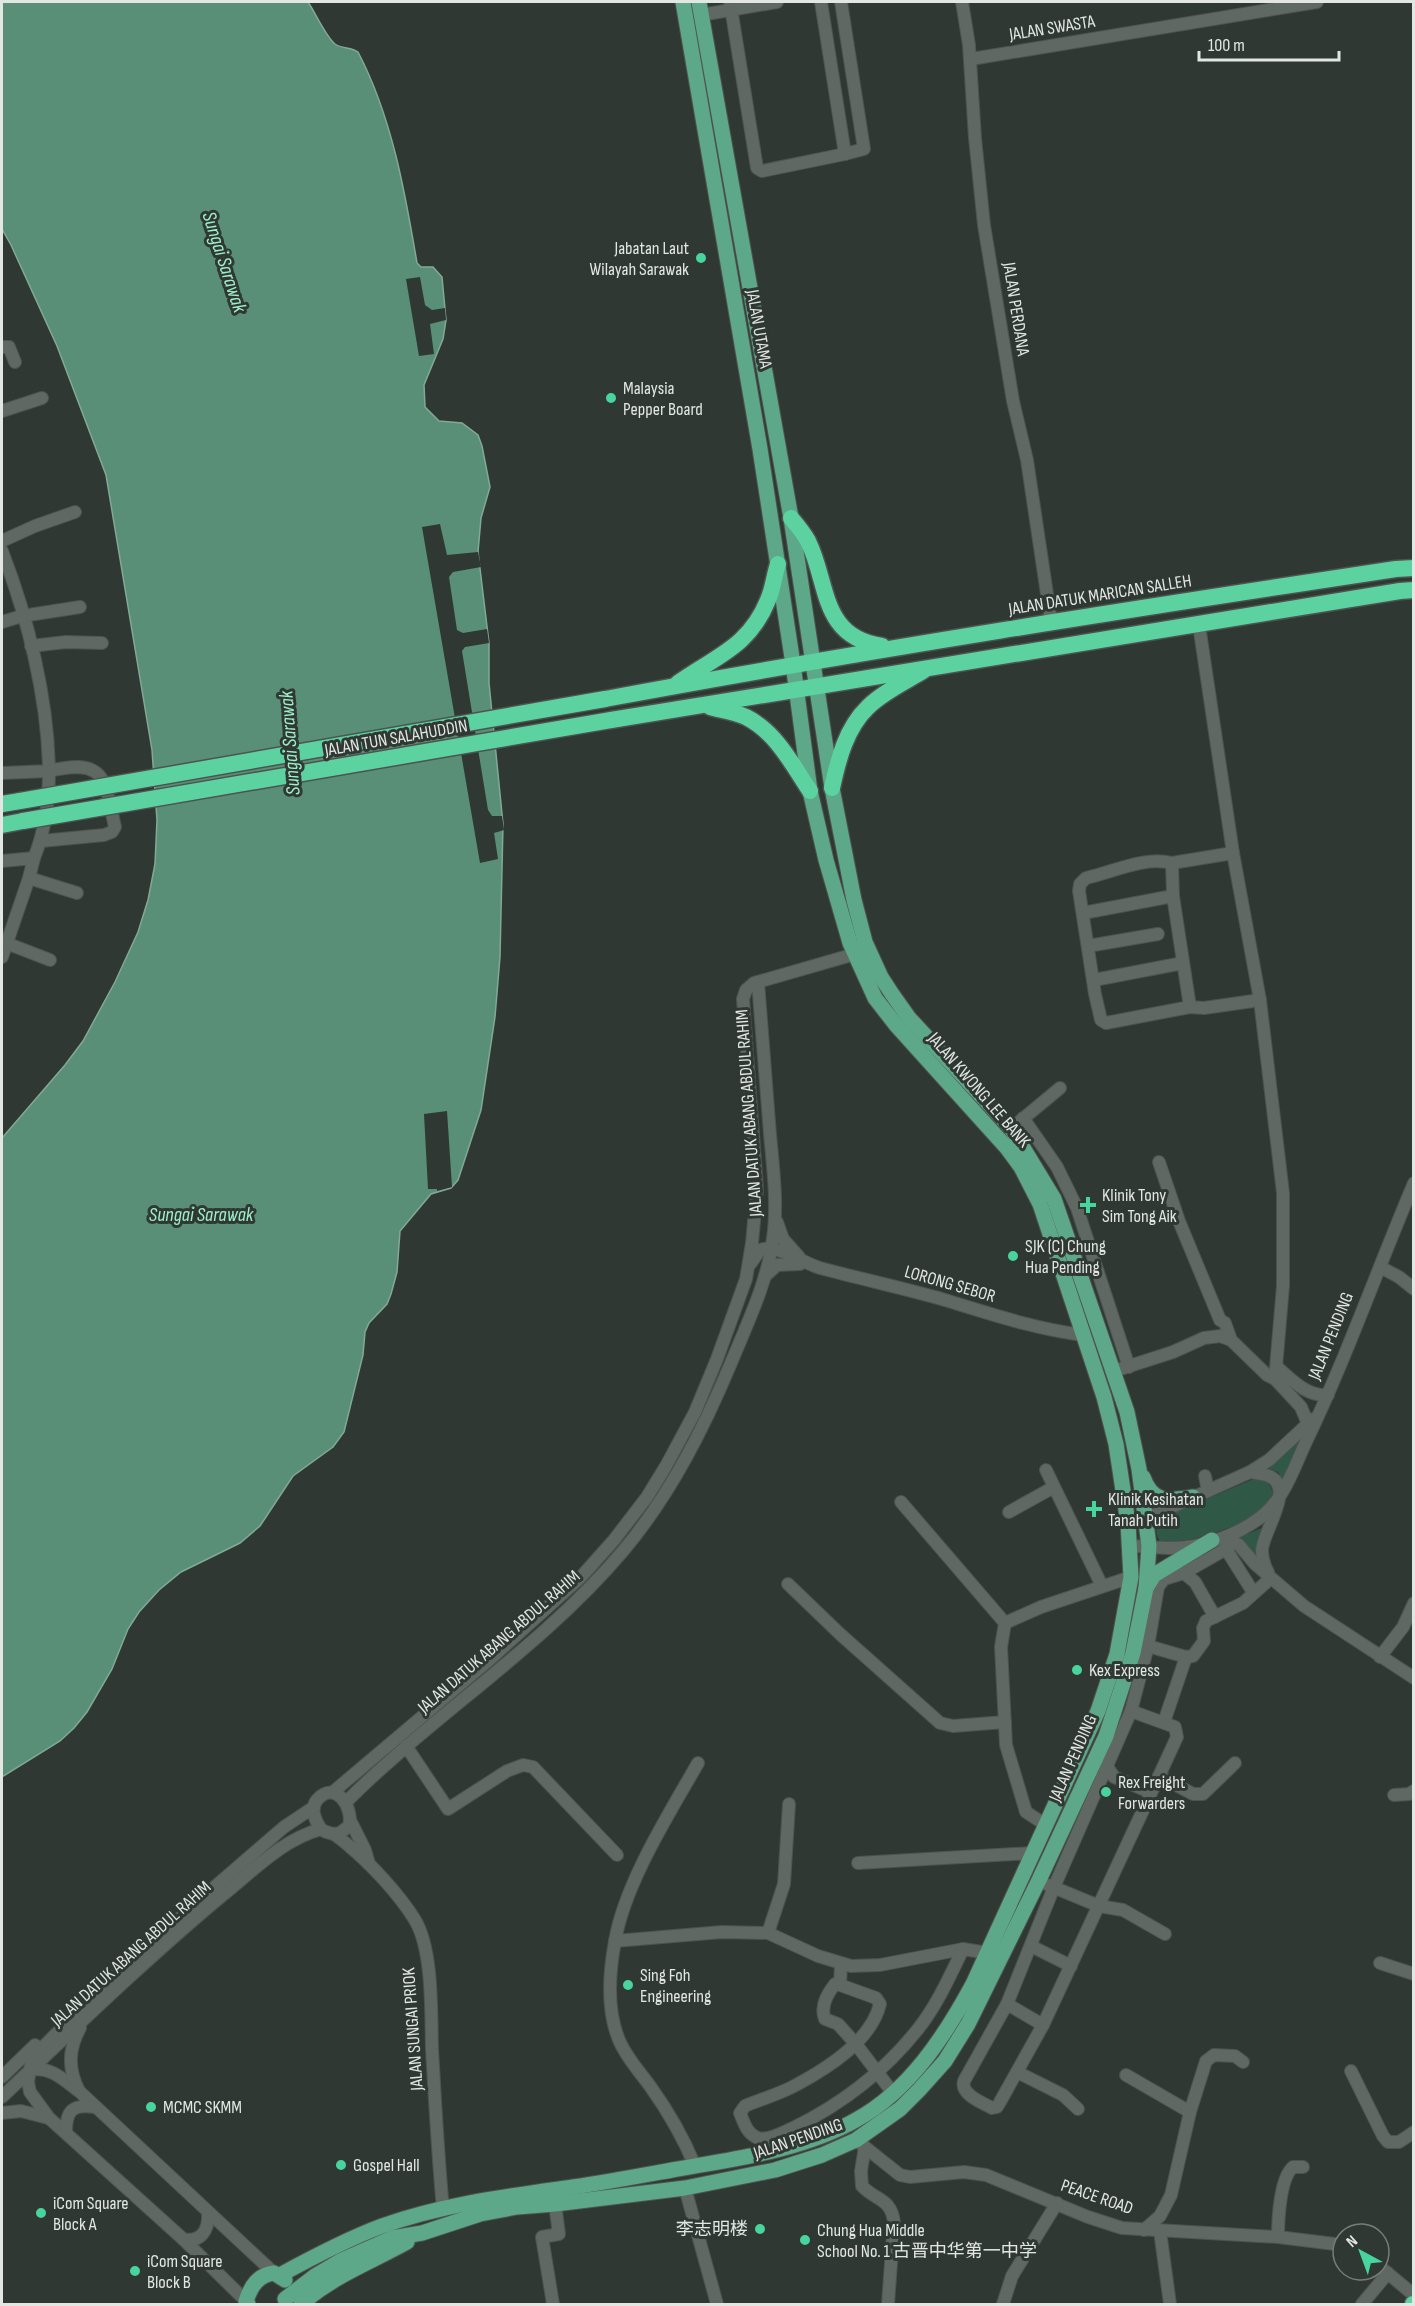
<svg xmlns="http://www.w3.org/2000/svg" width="1415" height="2306" font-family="'Sofia Sans Condensed','Noto Sans SC',sans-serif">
	<rect width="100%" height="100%" fill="#303834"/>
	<!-- green -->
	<g fill="#2f5946">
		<polygon points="1304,1435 1282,1479 1278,1472 1268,1468"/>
		<path d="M1256,1478C1266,1480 1271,1484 1273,1494C1271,1498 1269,1503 1266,1506C1246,1526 1189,1544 1161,1542C1155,1535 1155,1528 1160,1519Z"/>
		<polygon points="1264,1527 1257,1560 1238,1538"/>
	</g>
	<!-- water -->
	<path fill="#598f76" stroke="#82a997" stroke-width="1.5" d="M2,2H308C315,12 326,37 335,44C342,49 351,47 358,52C392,117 405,192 417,263L421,267H433L442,277L446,320L443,339L424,385L425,407L439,421L462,423L478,435L482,446L490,487L481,518L478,552L489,643V683L503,824L500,957L495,1017L481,1110L458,1180L451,1188L431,1194L400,1231L397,1272L391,1294L387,1304L369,1323L365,1332L363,1355L344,1432L333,1447L293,1476L260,1526L240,1543L181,1572L159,1590L139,1612L128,1629L112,1669L87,1712L74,1728L60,1741L2,1777V1138L65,1065L83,1041L115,982L138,932L148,900L155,864L157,820L152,750L106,475L57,346L11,245L2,229Z"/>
	<!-- pier -->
	<g fill="#303834">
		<polygon points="420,277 425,305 432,310 445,308 446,320 430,324 434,354 419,356 406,279"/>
		<polygon points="440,524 447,555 478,552 481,567 453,572 449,577 457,630 463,633 487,629 489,643 465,647 462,651 488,810 492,816 502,816 504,830 494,833 498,859 480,863 422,527"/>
		<polygon points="447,1111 452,1187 437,1191 437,1189 428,1189 424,1114"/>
	</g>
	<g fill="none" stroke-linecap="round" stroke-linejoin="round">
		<defs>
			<g id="minor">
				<polyline points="730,2 757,168 762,171 845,154 821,2"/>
				<polyline points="841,2 864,149 845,154"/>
				<polyline points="962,2 969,45 975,138 984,225 1013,401 1027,460 1051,621"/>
				<polyline points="701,15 777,2"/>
				<polyline points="971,59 1317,2"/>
				<polyline points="2,347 9,347 15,362"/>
				<polyline points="2,411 42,398"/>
				<polyline points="2,541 35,526 75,512"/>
				<path d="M2,551C28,618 48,699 49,771L2,773"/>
				<polyline points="2,622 22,616 80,607"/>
				<polyline points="1199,625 1233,853 1260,1000 1283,1193 1283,1286 1275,1379 1301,1407 1308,1424"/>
				<polyline points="31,646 66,642 102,643"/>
				<path d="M34,858C45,831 49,801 49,771C108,757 104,781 115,827L112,832L104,835L41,841"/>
				<polyline points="2,861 34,858 29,878 2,957"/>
				<path d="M1172,863C1144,856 1113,872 1086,878L1080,884L1079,891L1095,994L1101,1020L1106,1023L1190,1007L1204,1008L1260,1000"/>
				<polyline points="29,878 77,893"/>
				<polyline points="1083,913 1173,896"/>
				<polyline points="6,943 50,960"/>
				<polyline points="1088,946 1158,934"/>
				<polyline points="1094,980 1183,963"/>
				<polyline points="1190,1007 1173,896 1172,863 1233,853"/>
				<polyline points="1023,1118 1057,1167 1077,1208 1129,1367"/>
				<polyline points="1019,1122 1060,1088"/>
				<polyline points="1159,1162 1179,1221 1220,1320 1225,1323 1231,1340 1267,1375 1275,1379"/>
				<polyline points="777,1222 783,1239 799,1257"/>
				<path d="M751,1263L760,1250C775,1243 803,1263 820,1268C861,1279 903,1288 945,1300C991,1314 1035,1329 1083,1335"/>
				<polyline points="1380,1267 1399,1277 1414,1289"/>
				<polyline points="765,1276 777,1265 800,1264"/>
				<path d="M1277,1367C1292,1380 1307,1397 1328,1395"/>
				<polyline points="1114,1371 1173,1352 1204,1338 1220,1336 1231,1340"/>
				<polyline points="1046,1470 1102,1586"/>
				<path d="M1250,1472C1256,1473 1263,1474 1269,1476C1296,1488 1263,1531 1262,1550C1262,1558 1264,1565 1268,1572"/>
				<polyline points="1205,1476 1208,1491"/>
				<polyline points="901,1502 1005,1623 1001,1647 1006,1745 1026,1812 1046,1825"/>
				<polyline points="1009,1512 1054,1487"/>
				<polyline points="1128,1523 1154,1515 1250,1472 1269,1460 1313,1419"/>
				<polyline points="1228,1538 1239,1545 1255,1564 1304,1606 1414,1678"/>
				<path d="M1234,1542L1226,1549L1184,1573L1164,1579L1158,1587L1148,1646L1131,1711L1054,1887L1007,2004L964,2081C960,2094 981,2102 992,2108L997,2107L1000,2102L1043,2025L1159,1776L1193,1794H1203L1235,1763"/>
				<path d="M1131,1546C1144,1546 1158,1548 1172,1548C1201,1548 1238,1535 1261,1517C1284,1499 1293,1470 1305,1444C1346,1359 1377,1270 1414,1183"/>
				<polyline points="1226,1549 1253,1592"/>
				<polyline points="1184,1573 1195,1582 1215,1617"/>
				<polyline points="788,1584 840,1634 940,1723 953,1726 1005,1722"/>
				<polyline points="1005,1623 1041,1607 1131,1577"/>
				<polyline points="1148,1646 1186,1657 1193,1656 1204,1641 1203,1628 1206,1621 1243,1603 1271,1578"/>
				<polyline points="1380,1657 1403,1627 1414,1603"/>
				<polyline points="1131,1711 1175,1727 1177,1737 1159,1776"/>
				<polyline points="1164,1722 1186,1657"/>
				<polyline points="406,1746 448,1809 507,1771 523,1765 533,1767 617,1855"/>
				<path d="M698,1763C669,1814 625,1883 615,1941L722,1932L768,1933L818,1956L851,1966L880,1965L963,1949L988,1953"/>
				<polyline points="1103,1765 1108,1768 1114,1777 1150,1792"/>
				<polyline points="333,1792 488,1661 581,1577 614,1540 647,1497 666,1466 695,1412 717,1359 746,1279 752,1243 757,1189 743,999 746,990 754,983 855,954"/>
				<polyline points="1394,1795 1409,1794 1414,1791"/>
				<path d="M346,1802C434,1714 542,1647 623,1551C670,1495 703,1430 731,1363C747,1324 768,1281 773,1238C778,1204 773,1168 770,1134C766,1083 762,1033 758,982"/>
				<polyline points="350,1820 365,1850 369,1864"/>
				<path d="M334,1834L340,1833L349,1826C354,1807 335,1779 317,1800C310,1808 315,1821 321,1829C326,1833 328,1832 333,1834C338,1836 344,1842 348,1845C371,1864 399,1894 415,1920C433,1950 431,2012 432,2049C435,2102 438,2156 443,2209"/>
				<polyline points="858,1863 1033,1853"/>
				<polyline points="1048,1885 1099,1906 1123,1910 1165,1934"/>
				<polyline points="768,1933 784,1884 789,1804"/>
				<path d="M615,1941C609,1973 606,2009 619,2040C626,2057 639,2071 650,2086C668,2111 683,2137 695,2166"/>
				<polyline points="1031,1946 1071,1966"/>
				<polyline points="1380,1963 1414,1974"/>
				<path d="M841,1964L840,1985L876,1998L880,2004C871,2041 828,2068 796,2085C780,2094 761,2099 745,2106L740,2113C744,2123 747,2134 758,2138C769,2141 783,2132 793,2128C842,2104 884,2072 918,2029C937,2005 950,1976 963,1949"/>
				<path d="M840,1985L835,1984C827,1994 820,2007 825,2019L838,2024L855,2043L893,2093"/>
				<polyline points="97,1993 32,2058 28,2082 30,2092 49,2118 183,2239 246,2301"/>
				<polyline points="92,1997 210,1891 284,1827 314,1807"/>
				<polyline points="1007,2004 1043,2025"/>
				<path d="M30,2070C51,2066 64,2080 80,2092L274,2273"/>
				<polyline points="1351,2071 1383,2136 1388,2142 1399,2142 1414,2132"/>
				<polyline points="1017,2072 1063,2095 1078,2109"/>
				<polyline points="1126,2075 1190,2112"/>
				<polyline points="2,2077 35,2045"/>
				<path d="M79,2091C68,2069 68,2050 80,2028"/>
				<path d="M2,2097C75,2028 147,1958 224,1894C255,1869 282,1840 321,1829"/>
				<polyline points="2,2113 21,2111 48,2118"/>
				<path d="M66,2132C66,2111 72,2104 94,2107"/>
				<polyline points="856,2140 900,2175 910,2177 964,2172 986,2175 1088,2217 1122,2228 1278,2237 1343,2245"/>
				<path d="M865,2147L861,2171L862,2186C876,2201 891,2198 894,2222L888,2304"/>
				<polyline points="685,2188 717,2304"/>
				<polyline points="1144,2230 1160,2216 1171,2195 1190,2112 1206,2061 1214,2055 1235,2056 1243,2062"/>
				<polyline points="1160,2231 1170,2304"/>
				<path d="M1278,2237C1278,2219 1280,2178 1293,2167H1303"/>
				<path d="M183,2239C201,2243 209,2230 208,2213"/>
				<polyline points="1379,2266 1414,2295"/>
				<polyline points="553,2304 542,2237 559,2234 555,2204"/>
				<polyline points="1003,2304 1012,2276 1057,2203"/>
				<polyline points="1362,2304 1388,2273"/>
			</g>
			<g id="major">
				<path d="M1143,1477C1153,1504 1168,1501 1193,1497"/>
				<polyline points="1146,1588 1154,1575 1212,1540"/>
				<path d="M280,2275C313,2257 347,2239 382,2226C443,2204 509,2196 573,2187C607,2182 639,2176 672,2170C733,2159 801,2151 856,2120C909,2091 945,2036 973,1984L1098,1711L1117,1654L1131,1577L1128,1523L1116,1444L1104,1397L1040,1204L1021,1167L1007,1148L896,1025L875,998L850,943L826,860L810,791L793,664L760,449L683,2"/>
				<polyline points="285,2299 315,2276 342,2260 392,2238 422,2233 480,2214 517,2207 555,2204 685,2188 775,2170 822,2155 856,2140 900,2109 919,2090 945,2061 968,2024 1039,1880 1106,1736 1133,1653 1146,1588 1149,1546 1139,1469 1127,1412 1054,1199 1011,1128 909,1018 892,994 881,977 865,942 854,900 832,788 791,518 699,2"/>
				<path d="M248,2304L246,2301C251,2286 258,2275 274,2273L285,2280"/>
				<path d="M301,2304C335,2275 369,2263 407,2242"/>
			</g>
			<g id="highway">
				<path d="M791,518C797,525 803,532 808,541C829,583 820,637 882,646"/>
				<path d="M678,683C716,656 749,647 768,600C773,589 774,576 778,564"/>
				<path d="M605,699C868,650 1132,609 1396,569L1414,568"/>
				<path d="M710,707C721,710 735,712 746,717C776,732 792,764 810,791"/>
				<polyline points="611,720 1400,591 1414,590"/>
				<path d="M832,788C838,760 846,728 868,707C883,692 905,682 923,671"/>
				<polyline points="2,804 20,801"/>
				<polyline points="2,825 23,821"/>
				<polyline points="1413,2304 1414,2304"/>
			</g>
		</defs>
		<!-- minor casing -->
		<use href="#minor" stroke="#4d5350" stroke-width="14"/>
		<!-- major casing -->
		<use href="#major" stroke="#4d5350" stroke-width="17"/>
		<!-- highway casing -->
		<use href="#highway" stroke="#4d5350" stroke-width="19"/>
		<!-- minor -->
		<use href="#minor" stroke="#5f6863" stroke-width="12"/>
		<!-- major -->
		<use href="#major" stroke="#5da888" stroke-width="15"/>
		<!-- highway -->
		<use href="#highway" stroke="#5bd2a0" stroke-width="16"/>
		<defs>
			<g id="highway-bridge">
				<polyline points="20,801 605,699"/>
				<polyline points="23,821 611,720"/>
			</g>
		</defs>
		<!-- highway-bridge casing -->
		<use href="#highway-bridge" stroke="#4d5350" stroke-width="19" stroke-linecap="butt"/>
		<!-- highway-bridge -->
		<use href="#highway-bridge" stroke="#5bd2a0" stroke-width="16"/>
	</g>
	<!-- markers -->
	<g fill="#48d49d" stroke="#303834" stroke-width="2">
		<circle cx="701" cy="258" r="6"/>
		<circle cx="611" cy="398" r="6"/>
		<path d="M1085 1196h6v6h6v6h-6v6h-6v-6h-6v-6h6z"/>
		<circle cx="1013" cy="1256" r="6"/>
		<path d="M1091 1500h6v6h6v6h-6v6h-6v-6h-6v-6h6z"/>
		<circle cx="1077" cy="1670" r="6"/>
		<circle cx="1106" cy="1792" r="6"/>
		<circle cx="628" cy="1985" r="6"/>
		<circle cx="151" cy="2107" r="6"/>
		<circle cx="341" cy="2165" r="6"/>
		<circle cx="41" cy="2213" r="6"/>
		<circle cx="760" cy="2229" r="6"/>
		<circle cx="805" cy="2240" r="6"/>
		<circle cx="135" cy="2271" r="6"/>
	</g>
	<g text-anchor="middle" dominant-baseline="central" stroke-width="6" stroke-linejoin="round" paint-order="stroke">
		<!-- street labels -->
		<g font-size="18" fill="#e2e7e4" stroke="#303834">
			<text transform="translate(1052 28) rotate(-9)">JALAN SWASTA</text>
			<text transform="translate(1016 309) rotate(81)">JALAN PERDANA</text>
			<text transform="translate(759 329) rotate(80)">JALAN UTAMA</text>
			<text transform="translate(1100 595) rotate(-9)">JALAN DATUK MARICAN SALLEH</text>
			<text transform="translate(396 738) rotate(-10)">JALAN TUN SALAHUDDIN</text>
			<text transform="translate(979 1090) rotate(49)">JALAN KWONG LEE BANK</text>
			<text transform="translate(749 1113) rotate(-94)">JALAN DATUK ABANG ABDUL RAHIM</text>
			<text transform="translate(950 1284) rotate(16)">LORONG SEBOR</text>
			<text transform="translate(1331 1336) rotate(-68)">JALAN PENDING</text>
			<text transform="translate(499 1642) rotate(-41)">JALAN DATUK ABANG ABDUL RAHIM</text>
			<text transform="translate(1073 1758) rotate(-66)">JALAN PENDING</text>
			<text transform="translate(131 1954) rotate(-42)">JALAN DATUK ABANG ABDUL RAHIM</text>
			<text transform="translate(413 2029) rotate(-94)">JALAN SUNGAI PRIOK</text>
			<text transform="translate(798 2139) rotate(-19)">JALAN PENDING</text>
			<text transform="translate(1097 2197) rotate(19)">PEACE ROAD</text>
		</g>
		<!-- poi labels -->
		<g font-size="18" fill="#e2e7e4" stroke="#303834" text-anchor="start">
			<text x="689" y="248" text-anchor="end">Jabatan Laut<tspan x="689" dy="21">Wilayah Sarawak</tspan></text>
			<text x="623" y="388">Malaysia<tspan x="623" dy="21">Pepper Board</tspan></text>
			<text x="1102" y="1195">Klinik Tony<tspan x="1102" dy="21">Sim Tong Aik</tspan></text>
			<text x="1025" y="1246">SJK (C) Chung<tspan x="1025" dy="21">Hua Pending</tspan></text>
			<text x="1108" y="1499">Klinik Kesihatan<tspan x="1108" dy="21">Tanah Putih</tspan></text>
			<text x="1089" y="1670">Kex Express</text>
			<text x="1118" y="1782">Rex Freight<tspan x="1118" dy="21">Forwarders</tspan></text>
			<text x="640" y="1975">Sing Foh<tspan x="640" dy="21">Engineering</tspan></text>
			<text x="163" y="2107">MCMC SKMM</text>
			<text x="353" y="2165">Gospel Hall</text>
			<text x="53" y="2203">iCom Square<tspan x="53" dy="21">Block A</tspan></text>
			<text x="748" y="2229" text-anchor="end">李志明楼</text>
			<text x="817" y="2230">Chung Hua Middle<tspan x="817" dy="21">School No. 1 古晋中华第一中学</tspan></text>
			<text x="147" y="2261">iCom Square<tspan x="147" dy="21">Block B</tspan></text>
		</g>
		<!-- water labels -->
		<g font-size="20" font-style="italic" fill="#9df0c9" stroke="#303834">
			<text transform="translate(224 262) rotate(72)">Sungai Sarawak</text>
			<text transform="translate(290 743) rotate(-94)">Sungai Sarawak</text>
			<text x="201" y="1215">Sungai Sarawak</text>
		</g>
	</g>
	<!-- border -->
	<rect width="1415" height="2306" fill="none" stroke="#e2e7e4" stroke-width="6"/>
	<!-- north arrow -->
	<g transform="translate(1361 2252) rotate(319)"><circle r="28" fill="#303834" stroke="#777e7a" stroke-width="1.5"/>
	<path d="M0-4.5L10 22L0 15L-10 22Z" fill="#48d49d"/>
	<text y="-9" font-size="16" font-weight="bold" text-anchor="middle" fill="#e2e7e4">N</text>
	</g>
	<!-- scale -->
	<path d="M1199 51v9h140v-9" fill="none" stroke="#e2e7e4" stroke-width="3"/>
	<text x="1208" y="51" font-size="18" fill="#e2e7e4" stroke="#303834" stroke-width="4.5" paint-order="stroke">100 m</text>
</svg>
